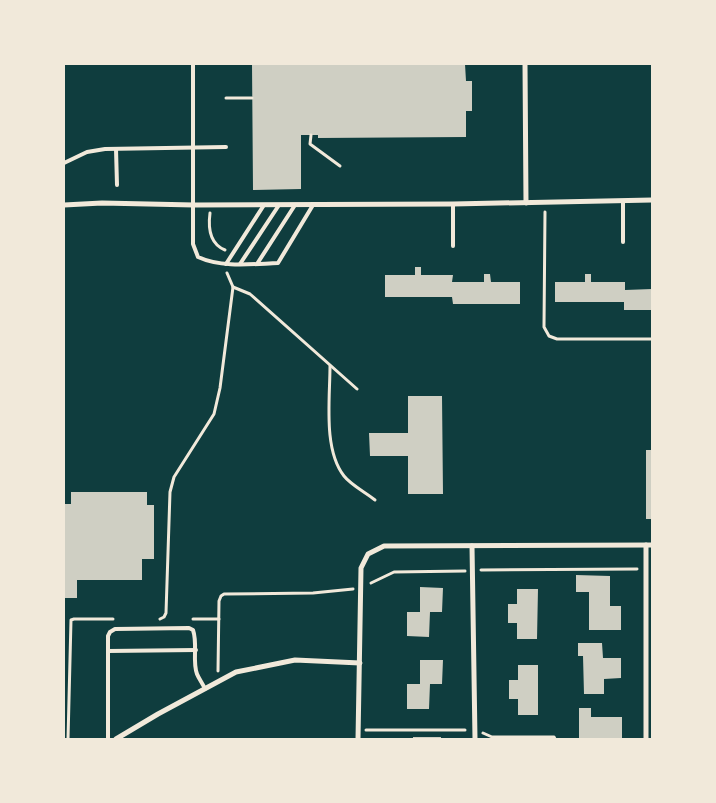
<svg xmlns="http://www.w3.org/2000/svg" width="716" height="803" font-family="'Source Serif 4',serif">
	<rect width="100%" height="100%" fill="#0f3d3e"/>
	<!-- building -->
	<g fill="#cfcfc3">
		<polygon points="252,64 465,64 466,81 472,81 472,111 466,111 466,137 318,138 318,135 301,135 301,189 253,190"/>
		<polygon points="415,267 421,267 421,275 453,275 452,282 484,282 484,274 490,274 491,282 520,282 520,304 453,304 452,297 385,297 385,275 415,275"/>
		<polygon points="585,274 591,274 591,282 625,282 625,290 652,289 652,310 624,310 624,302 555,302 555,282 585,282"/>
		<polygon points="408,396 442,396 443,494 408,494 408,456 370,456 369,433 408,433"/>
		<rect x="646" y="450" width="6" height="69"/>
		<polygon points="71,492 147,492 147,505 154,505 154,559 142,559 142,580 77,580 77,598 64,598 64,504 71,504"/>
		<polygon points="576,575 610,576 610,606 621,606 621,630 589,630 589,592 576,592"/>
		<polygon points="420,587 443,588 442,612 430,612 429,637 407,636 407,612 420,612"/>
		<polygon points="517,589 538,589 537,639 517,639 517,623 508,623 508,604 517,604"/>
		<polygon points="578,643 602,643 603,658 621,658 621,678 604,679 604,694 584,694 583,656 578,656"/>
		<polygon points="420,660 443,660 442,684 430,684 429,709 407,709 407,684 420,684"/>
		<polygon points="518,665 538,665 538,715 518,715 518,699 509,699 509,680 518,680"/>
		<polygon points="579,708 591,708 591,717 622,717 622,738 579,739"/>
		<rect x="413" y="737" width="28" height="2"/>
	</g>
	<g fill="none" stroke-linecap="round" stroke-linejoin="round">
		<!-- path -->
		<g stroke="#f1e9da" stroke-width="3">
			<polyline points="226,98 252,98"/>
			<polyline points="311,135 310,144 340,166"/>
			<polyline points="545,212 544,327 549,336 557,339 652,339"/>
			<path d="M210,213C208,228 210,244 225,250"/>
			<polyline points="233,287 250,294 357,389"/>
			<path d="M330,366C330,399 323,449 344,476C351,485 365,492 375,500"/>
			<polyline points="481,570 637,569"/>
			<polyline points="371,583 394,572 465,571"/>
			<polyline points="160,619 164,617 166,613 170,492 174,477 214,414 220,388 233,287 227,273"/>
			<polyline points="193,619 219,619"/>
			<polyline points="218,671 219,601 221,596 224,594 313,593 353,589"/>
			<polyline points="366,730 465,730"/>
			<polyline points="483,733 492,737 554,737 555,739"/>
			<polyline points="68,739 71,620 74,619 113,619"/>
		</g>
		<!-- service -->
		<g stroke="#f1e9da" stroke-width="4">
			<path d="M193,64V244L198,257C222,268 252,264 278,263L313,205"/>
			<polyline points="116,149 117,185"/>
			<polyline points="64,163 87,152 105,149 226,147"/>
			<polyline points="623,242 623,201"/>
			<polyline points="453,246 453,204"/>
			<polyline points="226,264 264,205"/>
			<polyline points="240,264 279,205"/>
			<polyline points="257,264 295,205"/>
			<polyline points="108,651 196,650"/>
			<path d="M108,739V636L110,632L115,629L189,628L193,630C198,644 192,661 197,674C199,679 203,684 205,689"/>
		</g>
		<!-- minor -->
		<g stroke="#f1e9da" stroke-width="5">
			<polyline points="525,64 526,203"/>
			<polyline points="64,205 102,203 194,205 453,204 652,200"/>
			<polyline points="646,545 646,739"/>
			<polyline points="472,546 475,739"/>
			<polyline points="116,739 158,714 236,672 295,660 360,663"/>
			<polyline points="358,739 361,568 368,554 384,546 652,545"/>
		</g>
	</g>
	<!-- border -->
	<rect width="716" height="803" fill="none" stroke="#f1e9da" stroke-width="130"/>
</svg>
